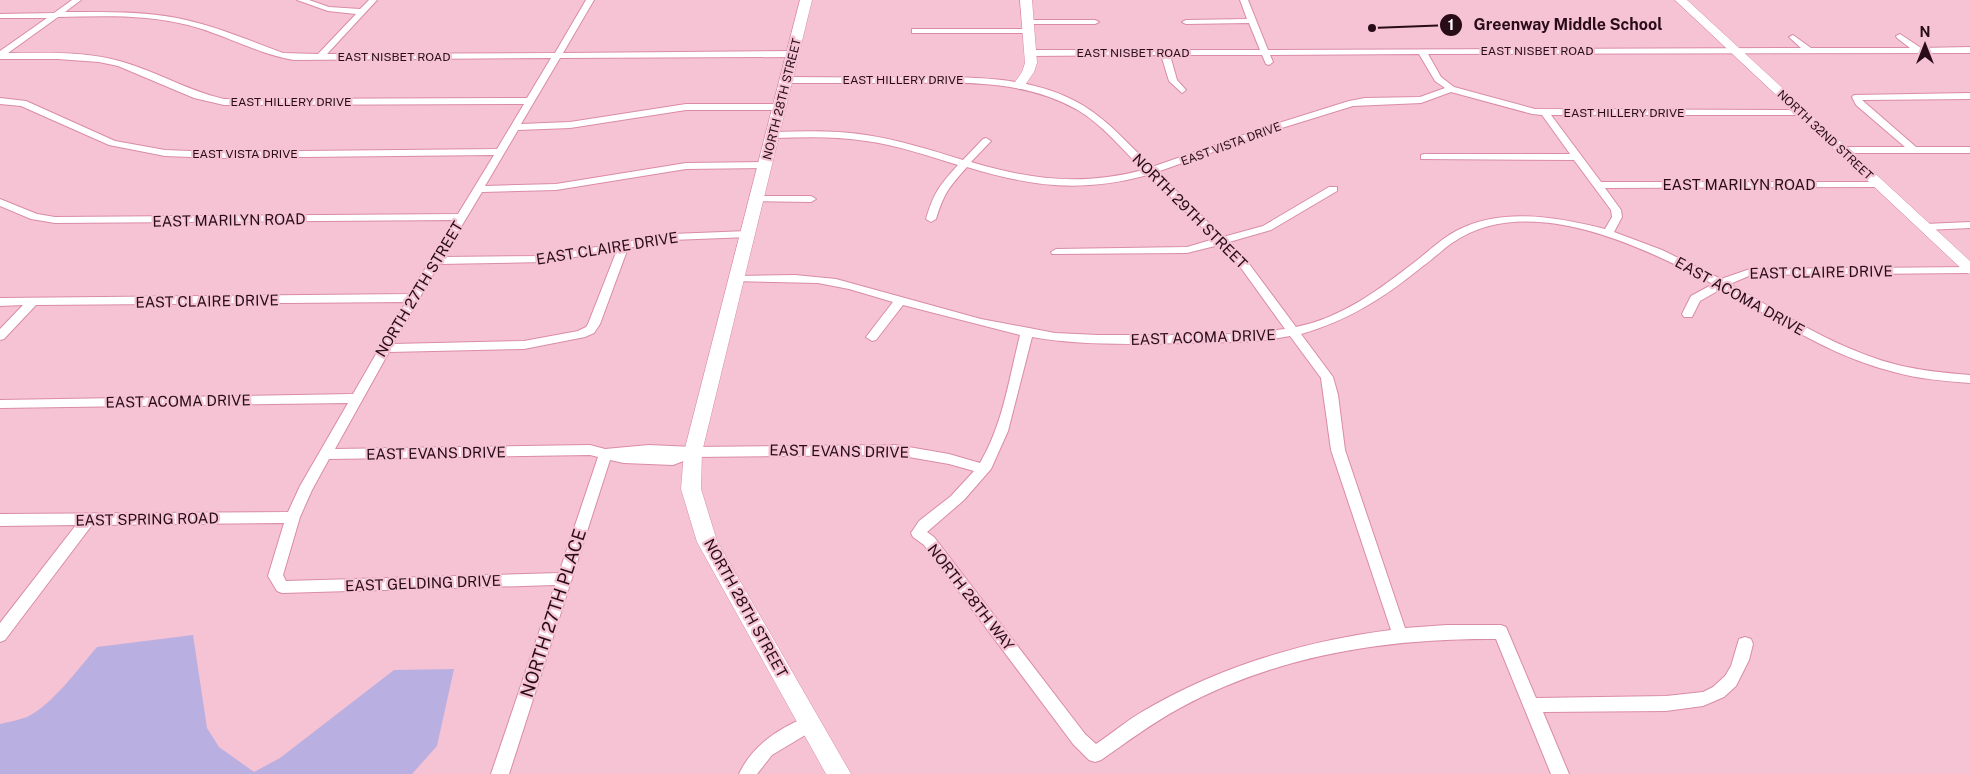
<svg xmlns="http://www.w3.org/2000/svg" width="1970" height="774" font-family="'Public Sans',sans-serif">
	<rect width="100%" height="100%" fill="#f5c3d4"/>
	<!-- green -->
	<path fill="#baafe1" d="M193,635L207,728L219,747L254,772L280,758L394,670L454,669L437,746L412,774H0V724C8,722 19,720 27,717C52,705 79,668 97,647Z"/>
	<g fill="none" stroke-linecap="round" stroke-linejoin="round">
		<defs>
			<g id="street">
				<path d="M72,0H81L65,12C102,12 140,11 177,18C213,25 248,40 283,53L318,54L356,14L328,11L297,0H309L329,7L360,9L369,0H377L327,54L555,53L586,0H594L563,53L793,51L797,54L793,57L560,58L521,124L570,122L686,104H781L786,107L781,110H686L570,128L518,130L485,186L556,184L686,163L765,162L770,165L765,168L686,169L556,190L482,192L443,257L544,256L672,234L748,231L753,234L748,237L672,240L628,248L600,324L594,333L585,337L524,349L389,352L335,449L590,445L605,449L649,445L693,447L897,445L949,454L980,463C1003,424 1009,379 1020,335L903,305L876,340L872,341L866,337L893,302L849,289L818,283L733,281L731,279L733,277L737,276L795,275L836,279L981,319L1055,333L1098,335H1162L1242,334L1285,329L1236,261L1219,245L1187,253L1052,254L1051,252L1056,249L1187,247L1214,239L1148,175C1080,193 1033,187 967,167C949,187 944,193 936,219L931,222L926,219C934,192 940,185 958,165C928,156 897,145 866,141C835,136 805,137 774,138L769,135L774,132C805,131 836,130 866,135C899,140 931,150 963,160L983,139L986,138L991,141L971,162C1031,180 1082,186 1143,170C1122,149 1102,124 1076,109C1023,80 964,82 905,83C866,83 826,83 787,83L783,80L787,77C826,77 866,78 905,77C965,77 1031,74 1084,106C1110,122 1131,147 1152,167L1266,127L1349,101L1365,98L1420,97L1445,88L1435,81L1419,54L1270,55L1273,62L1269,65L1266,64L1262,55H1170L1177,80L1186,90L1182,93L1169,81L1161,55L1030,56L1026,53L1030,50H1260L1249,23L1186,24L1182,22L1186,20L1247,19L1240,0H1248L1268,50L1801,48L1789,37L1793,35L1811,48H1910L1897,38L1896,36L1900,34L1921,48L1970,47V53L1428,54L1441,77L1454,87L1535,109L1803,110L1805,112L1800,115H1551L1601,182H1882V186L1878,187L1605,188L1621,210L1622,217L1614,232L1662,250L1721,279L1750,269L1970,267V273L1751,275L1730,284C1783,314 1838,350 1898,365C1922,371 1946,373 1970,375V383C1944,381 1919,379 1894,372C1832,357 1777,320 1721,289L1700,301L1692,317H1684L1682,314L1691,296L1713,284C1644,247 1527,190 1452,243C1442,250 1433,259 1423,266C1385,297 1348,321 1301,334L1333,377L1338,395L1345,450L1405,628L1447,625H1501L1506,627L1536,698L1666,696L1703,692L1713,687L1725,676L1731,666L1739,639L1745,637L1751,639L1753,644L1749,660L1736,686L1724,697L1703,706L1666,711L1543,712L1569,774H1551L1496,639C1387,638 1277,655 1180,708C1152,723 1127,742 1101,760L1095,762L1089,760L1073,744L924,545L913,537L911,533L919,521L951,496L974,471L949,464L897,455L694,457L673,465L624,463L610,460L509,774H491L555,585L282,593L277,591L268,576L284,523L92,525L5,640L0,642V623L76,525L0,526V514L288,512L300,486L348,403L0,408V400L353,394L406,302L36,305L4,339L0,340V329L23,305L0,306V298L410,294L455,220L55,223L31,219L0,206V199L37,214L55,217L458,214L494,155L216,158L165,156L109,145L21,106L0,104V98L26,101L115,141L165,150L216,152L497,149L524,104L224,105L194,98L118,66L99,62L58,59H0V51L47,18H0V14L54,13ZM58,17C101,16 146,14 188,25C224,34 257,54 294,60L551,58L527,98L224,99C188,91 158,72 123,62C86,51 46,53 8,53ZM1451,92L1532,114L1542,115L1570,154H1424L1421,155V159L1574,160L1611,210L1612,217L1605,229C1557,217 1502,207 1456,231C1441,239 1429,251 1416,261C1380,289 1342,318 1296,327L1244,257L1229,242L1271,230L1337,191V187H1329L1263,226L1223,237L1157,172L1272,131L1353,106L1421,103ZM617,250L588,324L586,327L578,331L524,341L393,344L439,264L544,262ZM1290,336L1321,378L1331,450L1391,630C1303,641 1215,668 1140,713C1125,722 1111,734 1096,744L1085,734L934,537L927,532L964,500L991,469L1008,431L1032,337C1083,346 1136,344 1188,343C1222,342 1257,343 1290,336ZM590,455L598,457L559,573L286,581L283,575L300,517L312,490L329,459Z"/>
				<polygon points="1025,20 1095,20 1099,22 1095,24 1028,24 1024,22"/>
				<polygon points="912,29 1028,29 1032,31 1028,33 912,33"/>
				<polygon points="1970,93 1970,99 1862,100 1916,147 1970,147 1970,153 1842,153 1837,150 1842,147 1905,147 1856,105 1852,97 1854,95"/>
				<polygon points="757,196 811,196 816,199 811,202 753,201 752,199 753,197"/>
				<polygon points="1970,222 1970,228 1925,230 1920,227 1925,224"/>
				<path d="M811,715L817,718L819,723L817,728L772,755L757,774H739C753,744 781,727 811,715Z"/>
			</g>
			<g id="secondary">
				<polygon points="800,0 812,0 702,452 701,489 717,541 851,774 826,774 697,542 681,489 684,452"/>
				<polygon points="1020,0 1032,0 1037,63 1034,72 1023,88 1019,89 1013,85 1022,72 1025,63"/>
				<polygon points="1675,0 1687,0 1970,261 1970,274 1965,272"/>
			</g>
		</defs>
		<!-- street casing -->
		<use href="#street" stroke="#da8ba9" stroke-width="2"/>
		<!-- secondary casing -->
		<use href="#secondary" stroke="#da8ba9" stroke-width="1"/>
		<!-- street -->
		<use href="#street" fill="#fff" fill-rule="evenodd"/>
		<!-- secondary -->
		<use href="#secondary" fill="#fff" fill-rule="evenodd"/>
	</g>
	<g text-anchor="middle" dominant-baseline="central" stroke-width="4.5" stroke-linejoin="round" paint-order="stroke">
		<!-- far-street labels -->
		<g font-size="12" fill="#290c18" stroke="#f5c3d4">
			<text x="1537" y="51">EAST NISBET ROAD</text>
			<text x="1133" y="53">EAST NISBET ROAD</text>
			<text x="394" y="57">EAST NISBET ROAD</text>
			<text x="903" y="80">EAST HILLERY DRIVE</text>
			<text transform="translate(782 99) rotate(-76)">NORTH 28TH STREET</text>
			<text x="291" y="102">EAST HILLERY DRIVE</text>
			<text x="1624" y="113">EAST HILLERY DRIVE</text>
			<text transform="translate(1825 135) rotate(43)">NORTH 32ND STREET</text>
			<text transform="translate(1231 144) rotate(-20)">EAST VISTA DRIVE</text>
			<text x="245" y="154">EAST VISTA DRIVE</text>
		</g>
		<!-- street labels -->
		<g font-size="15" fill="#290c18" stroke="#f5c3d4">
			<text x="1739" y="184">EAST MARILYN ROAD</text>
			<text transform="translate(1190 211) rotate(45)">NORTH 29TH STREET</text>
			<text transform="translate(229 220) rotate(-1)">EAST MARILYN ROAD</text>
			<text transform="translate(607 248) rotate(-9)">EAST CLAIRE DRIVE</text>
			<text transform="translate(1821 272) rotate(-1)">EAST CLAIRE DRIVE</text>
			<text transform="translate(419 289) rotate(-59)">NORTH 27TH STREET</text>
			<text transform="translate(1740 296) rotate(29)">EAST ACOMA DRIVE</text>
			<text transform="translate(207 301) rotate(-1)">EAST CLAIRE DRIVE</text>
			<text transform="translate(1203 337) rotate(-2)">EAST ACOMA DRIVE</text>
			<text transform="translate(178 401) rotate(-1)">EAST ACOMA DRIVE</text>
			<text transform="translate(839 451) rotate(1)">EAST EVANS DRIVE</text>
			<text transform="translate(436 453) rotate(-1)">EAST EVANS DRIVE</text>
			<text transform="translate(147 519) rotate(-1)">EAST SPRING ROAD</text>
			<text transform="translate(423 583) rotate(-2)">EAST GELDING DRIVE</text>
			<text transform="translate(971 597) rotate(52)">NORTH 28TH WAY</text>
			<text transform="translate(746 608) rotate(61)">NORTH 28TH STREET</text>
		</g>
		<!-- near-street labels -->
		<g font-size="18" fill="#290c18" stroke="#f5c3d4">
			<text transform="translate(553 613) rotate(-72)">NORTH 27TH PLACE</text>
		</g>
	</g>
	<!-- callouts -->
	<path fill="none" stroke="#290c18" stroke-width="2" d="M1372 28L1451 25"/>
	<g fill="#290c18" stroke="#f5c3d4" stroke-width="2">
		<circle cx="1372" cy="28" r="5"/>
		<circle cx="1451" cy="25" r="12"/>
	</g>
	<g font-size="15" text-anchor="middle" font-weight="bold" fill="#fff">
		<text x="1451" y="30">1</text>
	</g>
	<g font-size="16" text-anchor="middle" font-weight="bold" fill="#290c18" stroke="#f5c3d4" stroke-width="4.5" stroke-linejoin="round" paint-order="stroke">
		<text x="1568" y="30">Greenway Middle School</text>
	</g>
	<!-- north arrow -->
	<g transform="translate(1925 45)" stroke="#f5c3d4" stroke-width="4" paint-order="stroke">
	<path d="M0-4L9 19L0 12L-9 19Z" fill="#290c18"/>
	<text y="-8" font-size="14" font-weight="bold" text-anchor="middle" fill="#290c18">N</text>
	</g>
</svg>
